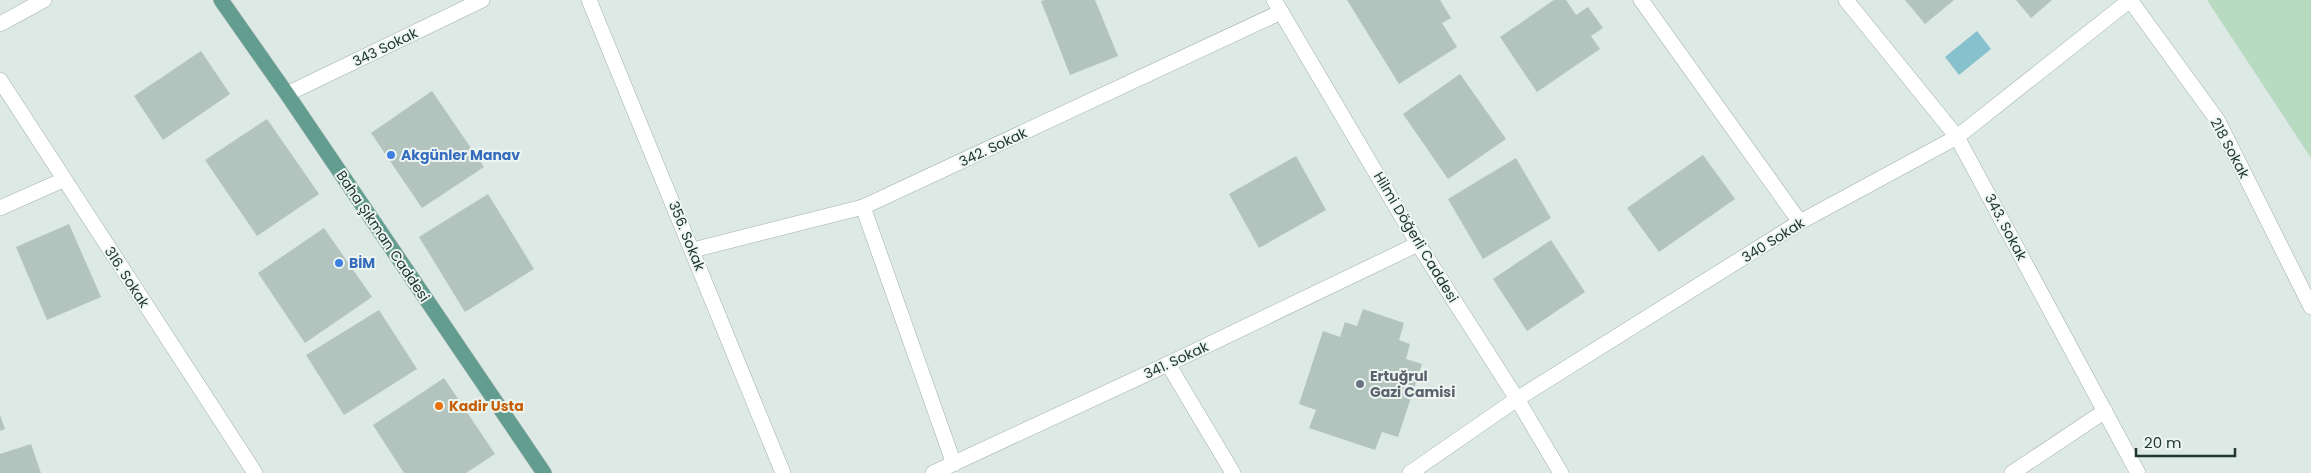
<svg xmlns="http://www.w3.org/2000/svg" width="2311" height="473" font-family="Poppins,sans-serif">
	<rect width="100%" height="100%" fill="#dde9e4"/>
	<!-- green -->
	<polygon fill="#b7dac1" points="2207,0 2311,0 2311,158"/>
	<!-- water -->
	<polygon fill="#86c1cd" points="1977,31 1991,49 1959,75 1945,57"/>
	<!-- building -->
	<g fill="#b3c3bd">
		<polygon points="1045,0 1095,0 1118,56 1070,75 1041,1"/>
		<polygon points="1347,0 1440,0 1451,18 1442,23 1457,47 1399,84"/>
		<polygon points="1554,0 1566,0 1576,15 1588,7 1603,28 1591,36 1600,49 1537,92 1500,37"/>
		<polygon points="1905,0 1954,0 1925,24"/>
		<polygon points="2016,0 2052,0 2031,18"/>
		<polygon points="201,51 230,94 163,140 134,96"/>
		<polygon points="1460,74 1506,139 1448,179 1403,114"/>
		<polygon points="432,91 484,167 422,208 371,133"/>
		<polygon points="267,119 319,194 257,236 205,160"/>
		<polygon points="1703,155 1735,199 1659,252 1627,208"/>
		<polygon points="1296,156 1326,210 1259,248 1229,194"/>
		<polygon points="1516,158 1551,218 1483,259 1448,199"/>
		<polygon points="488,194 534,269 465,312 419,237"/>
		<polygon points="69,224 101,297 47,320 16,247"/>
		<polygon points="324,228 372,297 305,343 258,273"/>
		<polygon points="1551,240 1585,292 1527,331 1493,279"/>
		<polygon points="1363,309 1404,323 1399,340 1410,344 1406,359 1422,364 1398,437 1382,432 1375,450 1309,428 1316,410 1299,404 1323,331 1340,337 1345,322 1357,326"/>
		<polygon points="379,310 417,369 344,415 306,355"/>
		<polygon points="444,378 495,454 466,473 404,473 373,425"/>
		<polygon points="0,415 5,429 0,431"/>
		<polygon points="31,444 41,473 0,473 0,454"/>
	</g>
	<g fill="none" stroke-linecap="round" stroke-linejoin="round">
		<defs>
			<g id="minor">
				<polyline points="589,0 783,473"/>
				<polyline points="1274,0 1418,244 1517,399 1561,473"/>
				<polyline points="1641,0 1800,222"/>
				<polyline points="1846,0 1957,137 2138,473"/>
				<polyline points="2130,0 2218,121 2311,307"/>
				<polyline points="0,24 44,0"/>
				<polyline points="0,80 255,473"/>
				<polyline points="287,94 482,0"/>
				<polyline points="863,207 954,464"/>
				<polyline points="0,208 63,180"/>
				<polyline points="693,250 863,207 1281,12"/>
				<polyline points="1168,364 1233,473"/>
				<polyline points="933,473 1168,364 1418,244"/>
				<polyline points="1410,473 1517,399 1800,222 1957,137 2130,0"/>
				<polyline points="2012,473 2105,411"/>
			</g>
			<polyline id="major" points="221,0 287,94 544,473"/>
		</defs>
		<!-- minor casing -->
		<use href="#minor" stroke="#a1b0ab" stroke-width="16"/>
		<!-- major casing -->
		<use href="#major" stroke="#bcc3c2" stroke-width="16"/>
		<!-- minor -->
		<use href="#minor" stroke="#fff" stroke-width="15"/>
		<!-- major -->
		<use href="#major" stroke="#639d8f" stroke-width="15"/>
	</g>
	<!-- markers -->
	<g fill="#3f7fe0" stroke="#eef6f2" stroke-width="2">
		<circle cx="391" cy="155" r="5"/>
		<circle cx="339" cy="263" r="5"/>
	</g>
	<circle fill="#6b7280" stroke="#eef6f2" stroke-width="2" cx="1360" cy="384" r="5"/>
	<circle fill="#e8710a" stroke="#eef6f2" stroke-width="2" cx="439" cy="406" r="5"/>
	<g text-anchor="middle" dominant-baseline="central" stroke-width="4" stroke-linejoin="round" paint-order="stroke">
		<!-- street labels -->
		<g font-size="14" fill="#203732" stroke="#eef6f2">
			<text transform="translate(385 47) rotate(-26)">343 Sokak</text>
			<text transform="translate(993 147) rotate(-25)">342. Sokak</text>
			<text transform="translate(2230 148) rotate(62)">218 Sokak</text>
			<text transform="translate(2006 227) rotate(62)">343. Sokak</text>
			<text transform="translate(383 236) rotate(56)">Baha Şıkman Caddesi</text>
			<text transform="translate(687 236) rotate(68)">356. Sokak</text>
			<text transform="translate(1416 237) rotate(59)">Hilmi Döğerli Caddesi</text>
			<text transform="translate(1773 240) rotate(-32)">340 Sokak</text>
			<text transform="translate(127 277) rotate(57)">316. Sokak</text>
			<text transform="translate(1176 360) rotate(-25)">341. Sokak</text>
		</g>
		<!-- shop labels -->
		<g font-size="14" font-weight="bold" fill="#366cbe" stroke="#eef6f2" text-anchor="start">
			<text x="401" y="155">Akgünler Manav</text>
			<text x="349" y="263">BİM</text>
		</g>
		<!-- worship labels -->
		<g font-size="14" font-weight="bold" fill="#5b616d" stroke="#eef6f2" text-anchor="start">
			<text x="1370" y="376">Ertuğrul<tspan x="1370" dy="16">Gazi Camisi</tspan></text>
		</g>
		<!-- food labels -->
		<g font-size="14" font-weight="bold" fill="#c56008" stroke="#eef6f2" text-anchor="start">
			<text x="449" y="406">Kadir Usta</text>
		</g>
	</g>
	<!-- scale -->
	<path d="M2136 448v8h99v-8" fill="none" stroke="#203732" stroke-width="2.5"/>
	<text x="2144" y="448" font-size="15" fill="#203732" stroke="#eef6f2" stroke-width="4" paint-order="stroke">20 m</text>
</svg>
